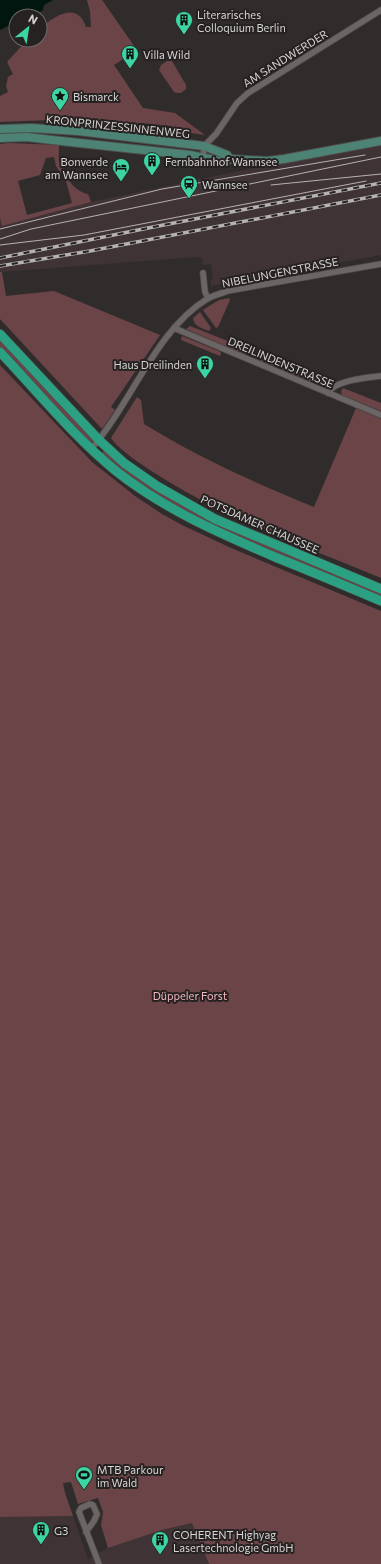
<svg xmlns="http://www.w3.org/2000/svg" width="381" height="1564" font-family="Commissioner,sans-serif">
	<rect width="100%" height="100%" fill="#312c2c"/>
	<!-- built -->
	<g fill="#403335">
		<polygon points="381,146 381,255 211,286 211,281 213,277 211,264 203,265 202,258 197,257 0,272 0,218 2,226 91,202 234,172"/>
		<polygon points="73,1516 88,1559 108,1548 162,1530 192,1523 209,1564 0,1564 0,1517"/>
	</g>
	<!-- green -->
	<g fill="#6b4448" fill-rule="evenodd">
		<path d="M87,0H102L137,50L114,65L143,108L175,113L205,135L170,130V126L142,123L114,126L52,120L0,122V96L8,92L6,86L8,77L13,74L7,62L27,40H40V29C53,17 77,0 86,27H91L90,11Z"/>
		<polygon points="167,61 172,61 186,85 186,89 181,93 177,93 174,92 159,70 161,65"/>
		<path d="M9,143L59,145C59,151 58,159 60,165C65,177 75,192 88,194L91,202L2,226L0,218V144ZM54,157L56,166L66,181L72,203L27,215L18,181L40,175L46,158Z"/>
		<polygon points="0,272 2,272 6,296 54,291 160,335 111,407 115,410 102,429 0,319"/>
		<polygon points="229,298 230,300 218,327 216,328 203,310 219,300"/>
		<path d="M200,312L211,328L209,331C202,328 194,327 193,318Z"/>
		<polygon points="190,326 248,349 246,355 186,329"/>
		<polygon points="182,336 221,352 220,356 181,340"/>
		<polygon points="0,337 94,439 90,444 0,348"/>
		<polygon points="254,352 332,383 325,385 314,383 252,357"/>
		<polygon points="0,365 92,462 135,496 162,514 182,525 231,548 381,611 381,1564 209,1564 192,1523 162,1530 108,1548 101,1525 103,1512 98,1498 78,1504 71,1482 63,1483 65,1493 73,1516 0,1517"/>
		<polygon points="343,388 381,403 381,411 342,395 341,391"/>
		<path d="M137,397L141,400L144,424C199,458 253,482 314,507L356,408L381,419V578C304,546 224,518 153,472C141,464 118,449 111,438Z"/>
		<polygon points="105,449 157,490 381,592 381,597 218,530 145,488 101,454"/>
	</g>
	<!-- water -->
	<polygon fill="#01160e" points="0,0 53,0 44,5 43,10 33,16 16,16 16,25 13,26 10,25 0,30"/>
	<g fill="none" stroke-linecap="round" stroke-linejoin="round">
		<defs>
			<g id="street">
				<polyline points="203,157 204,146 216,134 237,103 248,93 381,10"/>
				<polyline points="203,273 205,292 208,298"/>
				<polyline points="174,328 381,415"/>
				<path d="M328,393C335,380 367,378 381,376"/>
				<path d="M91,449C131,404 156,330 207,299C213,295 221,294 227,291L381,264"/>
				<polyline points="86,1532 94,1521 97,1514 93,1505 90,1504 81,1508 79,1512 99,1564"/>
			</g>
			<g id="secondary">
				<polyline points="0,129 31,128 78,131 204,146 227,155 230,159"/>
				<polyline points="0,138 27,137 52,140 190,155 224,162 230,159 267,161 284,159 381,141"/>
			</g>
			<g id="primary">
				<polyline points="0,334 99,440 124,463 157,486 215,519 381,589"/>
				<path d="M0,352C38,392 73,436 116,471C164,509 219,533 275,557C310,571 346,586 381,601"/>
			</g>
		</defs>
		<!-- street casing -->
		<use href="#street" stroke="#4e4a4a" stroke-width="7"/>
		<!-- secondary casing -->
		<use href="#secondary" stroke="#4e4a4a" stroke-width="10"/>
		<!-- primary casing -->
		<use href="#primary" stroke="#4e4a4a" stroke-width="10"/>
		<!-- street -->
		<use href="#street" stroke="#6c6566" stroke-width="5.5"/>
		<!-- secondary -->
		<use href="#secondary" stroke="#4c8374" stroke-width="8"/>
		<!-- primary -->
		<use href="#primary" stroke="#2ba082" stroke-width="9"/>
		<!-- tram -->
		<g stroke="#b6b2b2" stroke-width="1">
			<polyline points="271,185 381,174"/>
			<polyline points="0,229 162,189 365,155"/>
			<polyline points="0,239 31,229 381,157"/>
			<polyline points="0,245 84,235 366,181"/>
		</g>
		<defs>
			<g id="rail">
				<polyline points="0,258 148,228 381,183"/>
				<polyline points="0,266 90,251 381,195"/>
			</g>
		</defs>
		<!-- rail casing -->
		<use href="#rail" stroke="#b6b2b2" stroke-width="3.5"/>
		<!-- rail -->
		<use href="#rail" stroke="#272222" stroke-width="2" stroke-dasharray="6" stroke-linecap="butt"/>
	</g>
	<!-- icons -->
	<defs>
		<symbol id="building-pin" viewBox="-11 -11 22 30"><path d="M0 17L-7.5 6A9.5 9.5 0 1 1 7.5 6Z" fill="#3dd4a3" stroke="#272222"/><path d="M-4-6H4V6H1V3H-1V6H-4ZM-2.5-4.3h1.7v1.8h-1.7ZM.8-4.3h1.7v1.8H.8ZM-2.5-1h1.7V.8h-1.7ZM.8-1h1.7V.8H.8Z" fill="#111"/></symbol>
		<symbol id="sight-pin" viewBox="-11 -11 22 30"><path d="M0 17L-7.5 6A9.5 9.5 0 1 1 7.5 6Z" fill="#3dd4a3" stroke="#272222"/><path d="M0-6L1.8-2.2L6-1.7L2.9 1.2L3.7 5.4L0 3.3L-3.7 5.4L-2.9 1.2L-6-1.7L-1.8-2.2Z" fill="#111"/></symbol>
		<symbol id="hotel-pin" viewBox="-11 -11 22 30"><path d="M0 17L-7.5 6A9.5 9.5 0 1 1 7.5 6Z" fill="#3dd4a3" stroke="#272222"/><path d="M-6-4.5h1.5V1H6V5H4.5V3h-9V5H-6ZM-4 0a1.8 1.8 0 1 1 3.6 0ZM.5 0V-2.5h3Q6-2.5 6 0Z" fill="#111"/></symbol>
		<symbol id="station-pin" viewBox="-11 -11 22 30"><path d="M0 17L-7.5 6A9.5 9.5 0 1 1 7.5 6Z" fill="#3dd4a3" stroke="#272222"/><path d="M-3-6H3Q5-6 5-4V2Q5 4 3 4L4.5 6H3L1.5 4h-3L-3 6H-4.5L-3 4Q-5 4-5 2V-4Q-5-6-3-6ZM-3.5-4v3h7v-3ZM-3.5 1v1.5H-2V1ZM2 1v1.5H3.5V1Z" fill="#111"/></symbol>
		<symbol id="stadium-pin" viewBox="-11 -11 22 30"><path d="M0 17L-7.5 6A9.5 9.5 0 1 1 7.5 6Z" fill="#3dd4a3" stroke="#272222"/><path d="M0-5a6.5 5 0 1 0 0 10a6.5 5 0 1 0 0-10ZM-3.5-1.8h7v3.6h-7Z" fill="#111"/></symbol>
	</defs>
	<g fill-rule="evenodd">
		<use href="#building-pin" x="174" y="10" width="20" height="27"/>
		<use href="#building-pin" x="120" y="44" width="20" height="27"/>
		<use href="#sight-pin" x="50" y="86" width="20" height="27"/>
		<use href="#building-pin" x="142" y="151" width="20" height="27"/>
		<use href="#hotel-pin" x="111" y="157" width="20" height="27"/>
		<use href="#station-pin" x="179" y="174" width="20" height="27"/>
		<use href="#building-pin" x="195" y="354" width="20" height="27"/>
		<use href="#stadium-pin" x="74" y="1465" width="20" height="27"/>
		<use href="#building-pin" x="31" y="1520" width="20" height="27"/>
		<use href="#building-pin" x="150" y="1530" width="20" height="27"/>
	</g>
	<g text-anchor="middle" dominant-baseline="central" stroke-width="4" stroke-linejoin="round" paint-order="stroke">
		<!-- poi labels -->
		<g font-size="11" fill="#d7d4d4" stroke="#272222" text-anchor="start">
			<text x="197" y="14">Literarisches<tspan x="197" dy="13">Colloquium Berlin</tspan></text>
			<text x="143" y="54">Villa Wild</text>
			<text x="73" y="96">Bismarck</text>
			<text x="108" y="161" text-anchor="end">Bonverde<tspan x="108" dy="13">am Wannsee</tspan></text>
			<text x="165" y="161">Fernbahnhof Wannsee</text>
			<text x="202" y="184">Wannsee</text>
			<text x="192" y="364" text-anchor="end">Haus Dreilinden</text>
			<text x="97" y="1469">MTB Parkour<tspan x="97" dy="13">im Wald</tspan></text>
			<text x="54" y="1530">G3</text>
			<text x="173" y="1534">COHERENT Highyag<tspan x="173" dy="13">Lasertechnologie GmbH</tspan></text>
		</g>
		<!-- street labels -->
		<g font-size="11" fill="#d7d4d4" stroke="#272222">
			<text transform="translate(285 58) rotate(-32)">AM SANDWERDER</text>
			<text transform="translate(118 126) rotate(6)">KRONPRINZESSINNENWEG</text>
			<text transform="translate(280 272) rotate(-11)">NIBELUNGENSTRASSE</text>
			<text transform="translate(281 362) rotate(23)">DREILINDENSTRASSE</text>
			<text transform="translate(260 524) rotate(24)">POTSDAMER CHAUSSEE</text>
		</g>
		<!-- park labels -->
		<g font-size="11" fill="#f3b7bd" stroke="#272222">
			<text x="190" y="995">Düppeler Forst</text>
		</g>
	</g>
	<!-- north arrow -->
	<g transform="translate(28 28) rotate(30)"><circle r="19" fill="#272222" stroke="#6d6969"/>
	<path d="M0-3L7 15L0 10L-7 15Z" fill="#3dd4a3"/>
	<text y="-6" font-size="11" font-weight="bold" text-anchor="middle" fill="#d7d4d4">N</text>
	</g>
</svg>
